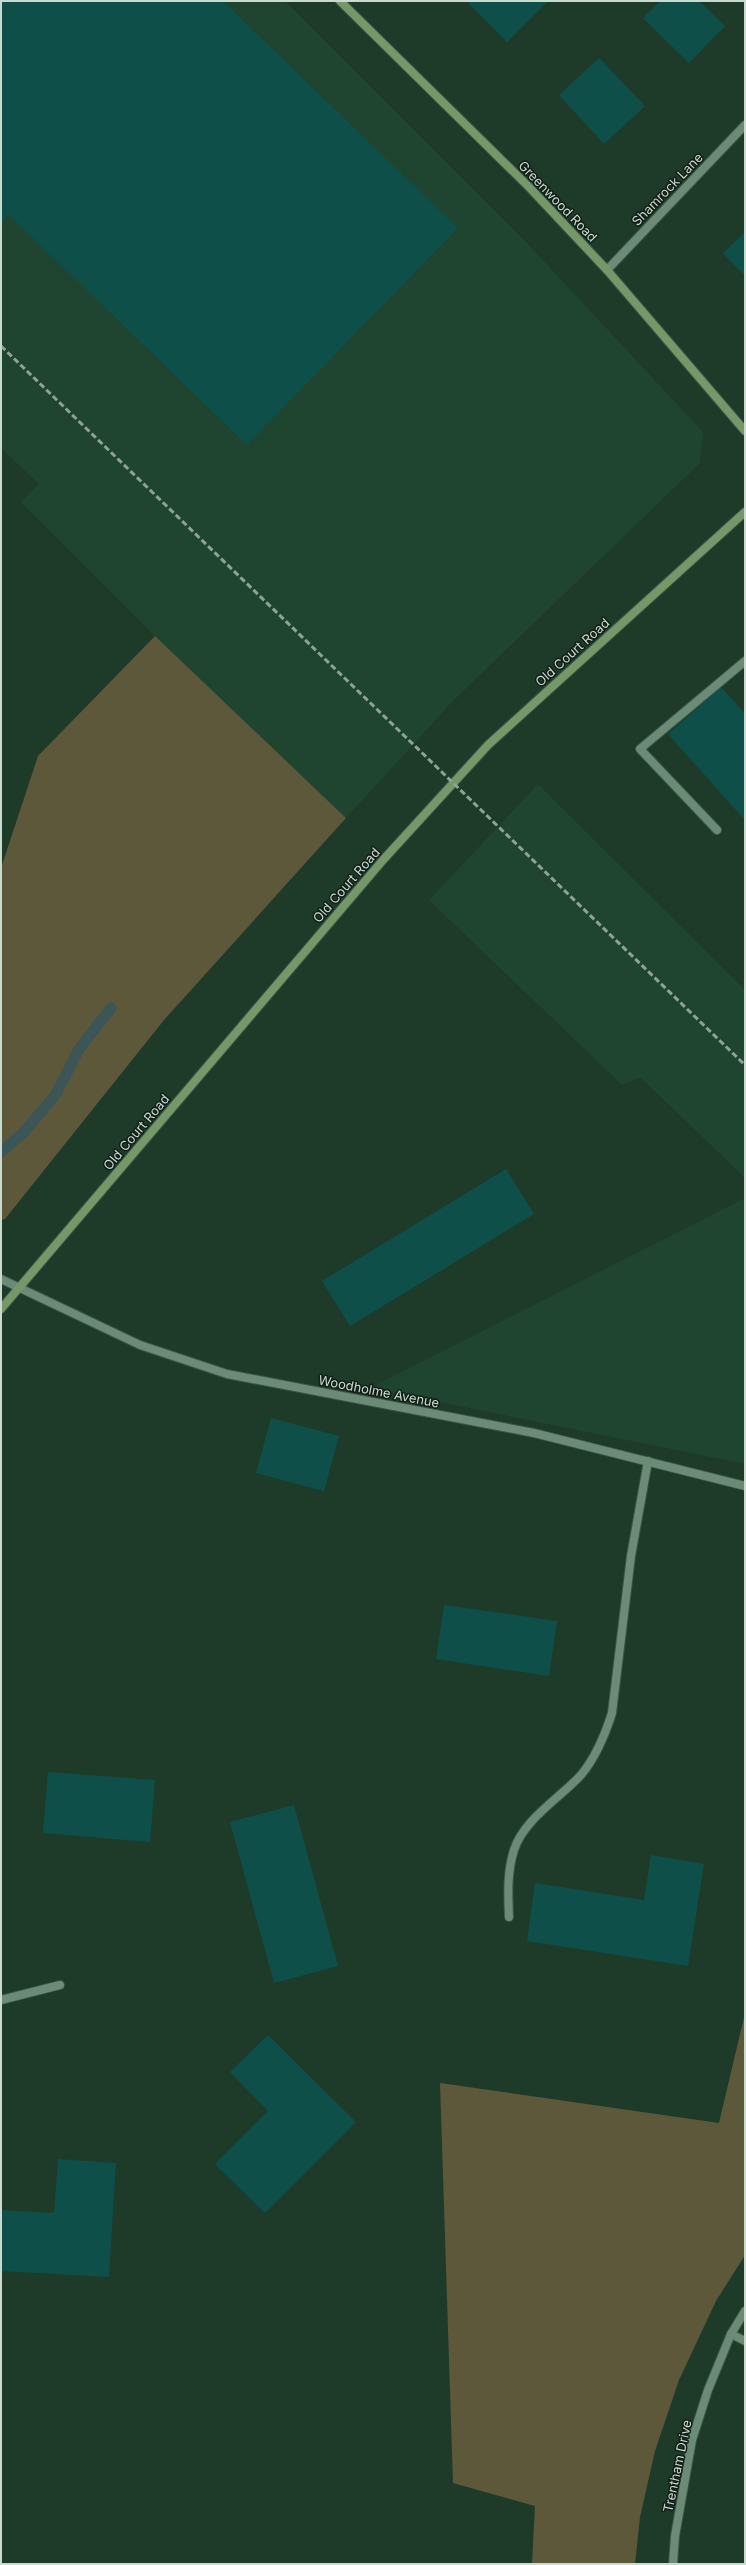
<svg xmlns="http://www.w3.org/2000/svg" width="746" height="2565" font-family="Inter,sans-serif">
	<rect width="100%" height="100%" fill="#1e3b2a"/>
	<!-- built -->
	<g fill="#1f442f">
		<polygon points="1,1 285,1 527,243 703,432 700,463 452,702 346,818 155,636 21,502 39,484 1,448"/>
		<polygon points="538,784 745,990 745,1178 640,1077 622,1085 429,900"/>
		<polygon points="745,1198 745,1464 370,1388"/>
	</g>
	<!-- green -->
	<g fill="#5e583b">
		<polygon points="155,636 346,818 164,1020 5,1219 1,1220 1,868 38,756"/>
		<polygon points="745,2013 745,2255 716,2301 679,2380 655,2451 640,2517 635,2564 532,2564 535,2506 453,2483 440,2083 719,2123"/>
	</g>
	<g fill="none" stroke-linecap="round" stroke-linejoin="round">
		<!-- stream -->
		<polyline stroke="#3c5557" stroke-width="11" points="1,1152 24,1132 56,1094 79,1049 111,1008"/>
	</g>
	<!-- building -->
	<g fill="#0f4f49">
		<polygon points="1,1 223,1 458,228 247,445 9,215 1,223"/>
		<polygon points="470,1 548,1 507,42 468,3"/>
		<polygon points="660,1 699,1 725,26 689,63 643,18"/>
		<polygon points="599,58 645,106 604,144 559,95"/>
		<polygon points="745,232 745,276 723,253"/>
		<polygon points="721,687 745,714 745,820 668,734"/>
		<polygon points="506,1169 534,1214 350,1326 322,1281"/>
		<polygon points="271,1418 339,1436 324,1491 256,1473"/>
		<polygon points="444,1605 557,1621 549,1676 436,1659"/>
		<polygon points="48,1772 155,1780 150,1842 43,1833"/>
		<polygon points="294,1805 338,1966 274,1983 230,1822"/>
		<polygon points="651,1855 704,1864 688,1966 527,1941 535,1883 644,1900"/>
		<polygon points="268,2035 356,2122 265,2213 215,2164 268,2111 230,2072"/>
		<polygon points="58,2159 116,2163 109,2277 1,2271 1,2210 54,2213"/>
	</g>
	<g fill="none" stroke-linecap="round" stroke-linejoin="round">
		<defs>
			<g id="lane">
				<polyline points="717,830 640,749 745,661"/>
				<path d="M509,1917C508,1894 507,1872 514,1850C524,1819 560,1798 581,1775C596,1757 605,1735 612,1713L631,1556L648,1461"/>
			</g>
			<g id="street">
				<polyline points="607,270 745,125"/>
				<polyline points="1,1279 140,1345 227,1374 534,1433 745,1486"/>
				<polyline points="1,2000 60,1985"/>
				<polyline points="731,2334 745,2341"/>
				<polyline points="673,2564 675,2536 692,2440 708,2390 731,2334 745,2311"/>
			</g>
			<g id="secondary">
				<polyline points="340,1 529,187 607,270 745,431"/>
				<polyline points="1,1309 383,860 488,745 745,512"/>
			</g>
		</defs>
		<!-- lane casing -->
		<use href="#lane" stroke="#3b5647" stroke-width="10"/>
		<!-- street casing -->
		<use href="#street" stroke="#3b5647" stroke-width="10"/>
		<!-- secondary casing -->
		<use href="#secondary" stroke="#3b5647" stroke-width="10"/>
		<!-- lane -->
		<use href="#lane" stroke="#6b8b76" stroke-width="8"/>
		<!-- street -->
		<use href="#street" stroke="#6b8b76" stroke-width="8"/>
		<!-- secondary -->
		<use href="#secondary" stroke="#769869" stroke-width="8"/>
		<!-- rail -->
		<polyline stroke="#8ea396" stroke-width="3" stroke-dasharray="6 3" stroke-linecap="butt" points="1,346 745,1065"/>
	</g>
	<g text-anchor="middle" dominant-baseline="central" stroke-width="3" stroke-linejoin="round" paint-order="stroke">
		<!-- street labels -->
		<g font-size="13" fill="#c9dacf" stroke="#121f17">
			<text transform="translate(667 189) rotate(-46)">Shamrock Lane</text>
			<text transform="translate(558 201) rotate(46)">Greenwood Road</text>
			<text transform="translate(572 652) rotate(-42)">Old Court Road</text>
			<text transform="translate(346 885) rotate(-49)">Old Court Road</text>
			<text transform="translate(136 1132) rotate(-50)">Old Court Road</text>
			<text transform="translate(379 1391) rotate(11)">Woodholme Avenue</text>
			<text transform="translate(677 2466) rotate(-78)">Trentham Drive</text>
		</g>
	</g>
	<!-- border -->
	<rect width="746" height="2565" fill="none" stroke="#c9dacf" stroke-width="4"/>
</svg>
